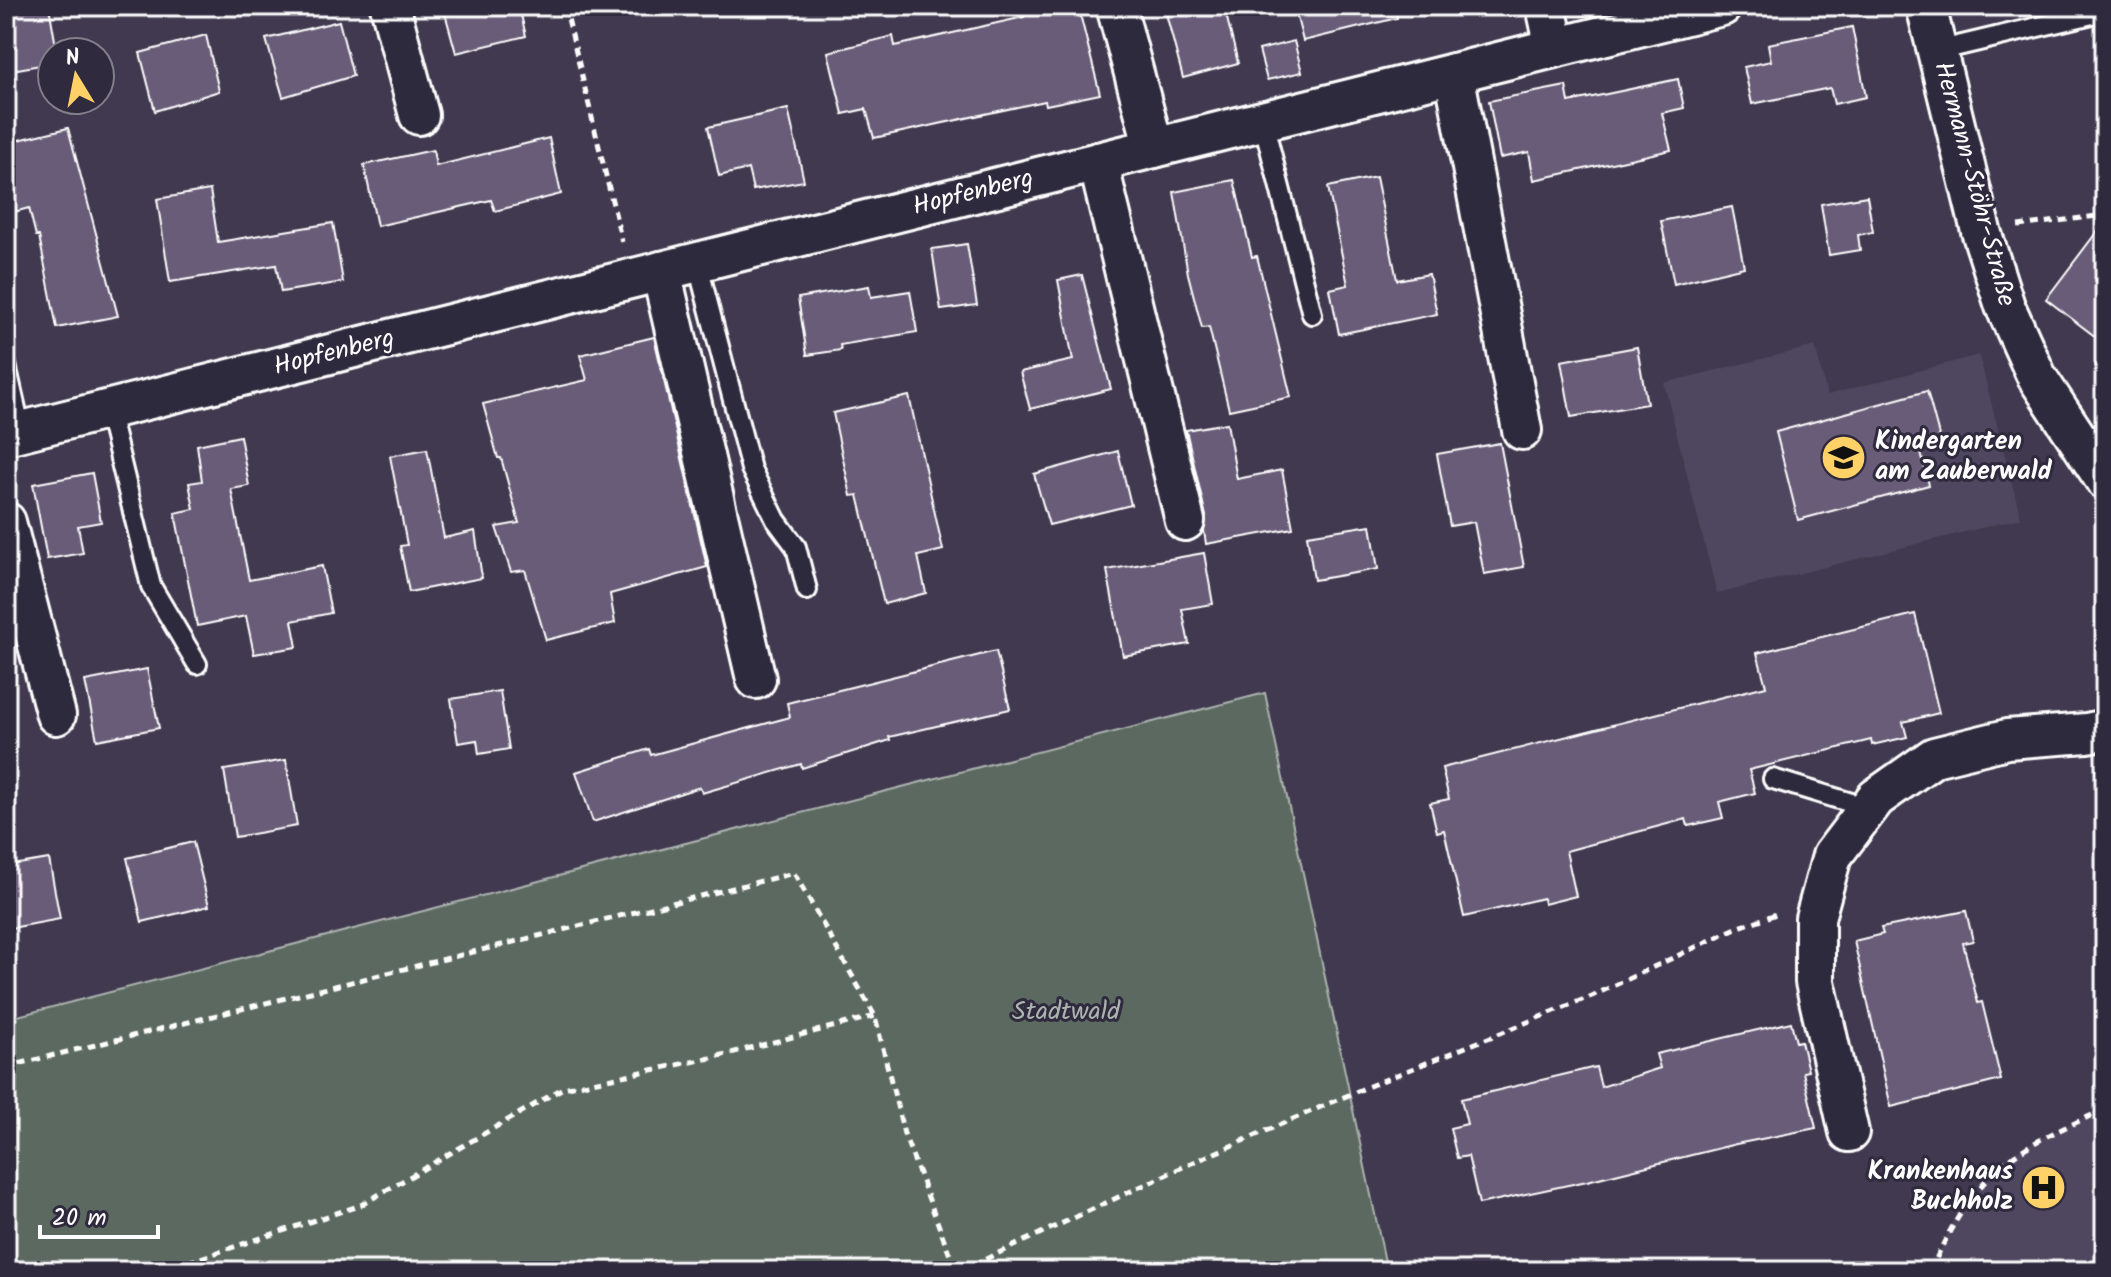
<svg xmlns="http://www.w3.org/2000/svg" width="2111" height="1277" font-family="Kalam,sans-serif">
	<rect width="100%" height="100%" fill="#40394f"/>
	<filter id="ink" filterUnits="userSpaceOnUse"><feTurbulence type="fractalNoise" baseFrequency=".0125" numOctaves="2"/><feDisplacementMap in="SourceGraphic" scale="16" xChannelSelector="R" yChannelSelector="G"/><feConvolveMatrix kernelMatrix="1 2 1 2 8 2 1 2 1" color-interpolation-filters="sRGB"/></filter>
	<g filter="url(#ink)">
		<!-- built -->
		<g fill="#50475e">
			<polygon points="1815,346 1827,395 1979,355 2021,518 1717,594 1664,383"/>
			<polygon points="2105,1107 2105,1271 1933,1271 1953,1220 2012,1153"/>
		</g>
		<!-- green -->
		<polygon fill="#5b6960" stroke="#adb4b0" stroke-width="2" points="1265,693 1387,1271 6,1271 6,1019"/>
		<!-- building -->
		<g fill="#685b78" stroke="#fff" stroke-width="2">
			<polygon points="6,6 49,6 57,52 52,52 52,63 6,71"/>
			<polygon points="443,6 519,6 526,36 456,53"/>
			<polygon points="1021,6 1078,6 1100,94 1046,105 1045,101 874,138 866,109 843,114 828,52 893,36 895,46 1024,17"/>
			<polygon points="1164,6 1224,6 1238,63 1183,78"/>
			<polygon points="1294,6 1396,6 1397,18 1303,41"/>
			<polygon points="339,21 353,76 283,97 266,39"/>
			<polygon points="1852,27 1866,97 1834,104 1830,88 1752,104 1744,67 1771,61 1768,44"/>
			<polygon points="206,35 219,91 155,111 140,53"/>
			<polygon points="1294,41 1302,72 1267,80 1259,50"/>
			<polygon points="1678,79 1684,108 1662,113 1671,150 1534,180 1529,152 1500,158 1489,101 1566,86 1569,102"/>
			<polygon points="788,109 804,181 753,190 748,169 719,176 708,127"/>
			<polygon points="68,128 118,316 57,328 39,236 36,236 29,208 14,212 6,184 6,143"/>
			<polygon points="549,138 561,194 495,211 491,200 377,226 364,165 433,150 436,166"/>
			<polygon points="1376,177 1397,280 1429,274 1437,314 1339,334 1330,289 1348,285 1328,187"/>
			<polygon points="1234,180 1252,257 1257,256 1291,397 1229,410 1209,327 1202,328 1188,274 1174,192"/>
			<polygon points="210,190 218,242 333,223 343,282 281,292 276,265 170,282 157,199"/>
			<polygon points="1867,196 1873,232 1858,235 1860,250 1829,255 1821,204"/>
			<polygon points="1732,207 1744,267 1674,284 1661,221"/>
			<polygon points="2105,221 2105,344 2046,299"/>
			<polygon points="967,244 977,305 941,310 932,249"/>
			<polygon points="1082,275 1111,389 1030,409 1020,372 1073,360 1058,280"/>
			<polygon points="869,286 871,297 910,291 917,332 840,345 841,350 807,355 798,298"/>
			<polygon points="654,337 707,567 610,594 615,623 546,640 525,570 511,572 496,527 519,523 501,458 498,458 483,404 587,380 580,355"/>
			<polygon points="1637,347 1647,404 1571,417 1561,361"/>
			<polygon points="1927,391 1940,439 1919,445 1929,485 1798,520 1776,432"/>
			<polygon points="909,396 943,550 918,556 926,593 884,604 858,495 851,496 833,413"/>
			<polygon points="1227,423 1237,479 1282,470 1293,528 1206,544 1204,531 1206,516 1186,430"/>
			<polygon points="240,436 249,486 231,489 249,580 322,566 331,613 292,621 297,647 254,654 246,616 197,626 175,513 194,509 189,483 202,481 197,445"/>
			<polygon points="1500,443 1524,567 1484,574 1474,522 1450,526 1437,454"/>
			<polygon points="427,449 444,538 475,531 482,578 409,592 400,546 407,545 390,456"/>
			<polygon points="1118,451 1131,505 1049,525 1034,474"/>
			<polygon points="92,473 101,522 78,526 83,553 47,559 33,484"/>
			<polygon points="1371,525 1378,569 1314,580 1307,535"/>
			<polygon points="1204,553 1213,604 1182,609 1189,644 1123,656 1107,570"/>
			<polygon points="1915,614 1939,713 1903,722 1907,737 1872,745 1871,740 1749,770 1755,793 1719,802 1723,818 1688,826 1686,819 1566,851 1576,896 1544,904 1543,898 1464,917 1444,830 1437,832 1430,803 1449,799 1442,768 1766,686 1757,653"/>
			<polygon points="996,651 1010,709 889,737 890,740 802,768 801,764 702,793 700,787 593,822 576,772 649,749 651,755 790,717 787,703"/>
			<polygon points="147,669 159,728 97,740 85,681"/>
			<polygon points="500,691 509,749 479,754 477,740 458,743 451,699"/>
			<polygon points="286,760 297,826 235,837 224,770"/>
			<polygon points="193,842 209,906 142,922 127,858"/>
			<polygon points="49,859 60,919 6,929 6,866"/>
			<polygon points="1966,911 1973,941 1963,943 1978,1003 1982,1002 2001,1080 1891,1107 1854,941 1883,934 1881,928"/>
			<polygon points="1791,1022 1796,1042 1801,1041 1808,1071 1803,1072 1816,1128 1736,1144 1587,1181 1479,1204 1468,1156 1457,1158 1450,1128 1467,1124 1461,1099 1596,1067 1601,1087 1660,1068 1656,1054"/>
		</g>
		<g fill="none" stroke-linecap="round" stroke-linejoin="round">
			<defs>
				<g id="service">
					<polyline points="1937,51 2105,11"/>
					<polyline points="1263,121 1312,314"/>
					<polyline points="697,262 751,469 776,520 796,547 807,590"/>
					<polyline points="6,365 21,431"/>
					<polyline points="108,409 151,586 197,664"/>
					<polyline points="1773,779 1868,808"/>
				</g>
				<g id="minor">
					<polyline points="390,6 419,115"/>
					<polyline points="1116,6 1154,148"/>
					<polyline points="1546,6 1555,48"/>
					<polyline points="1926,6 1981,231 2005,306 2037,377 2105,480"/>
					<polyline points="1454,73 1522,430"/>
					<polyline points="1098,162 1185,521"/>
					<polyline points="661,271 756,679"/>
					<polyline points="6,435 1722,6"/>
					<polyline points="6,522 56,715"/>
					<polyline points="1849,1132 1815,982 1815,918 1832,856 1876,798 1934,757 2007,739 2087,733 2105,729"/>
				</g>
			</defs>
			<!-- service casing -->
			<use href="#service" stroke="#fff" stroke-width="24"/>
			<!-- minor casing -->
			<use href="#minor" stroke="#fff" stroke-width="44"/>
			<!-- path -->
			<g stroke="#fff" stroke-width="5" stroke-dasharray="8 6" stroke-linecap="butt">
				<polyline points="565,6 622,242"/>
				<polyline points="2018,226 2105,215"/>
				<polyline points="2097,769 2105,793"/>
				<polyline points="6,1067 794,873 875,1016 904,1134 956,1271"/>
				<polyline points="161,1271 361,1205 563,1088 711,1058 875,1016"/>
				<polyline points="960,1271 1187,1165 1367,1087 1592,996 1734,929 1776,914"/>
				<path d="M1931,1271C1948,1229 1975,1184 2012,1157C2040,1137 2074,1124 2105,1109"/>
			</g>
			<!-- service -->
			<use href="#service" stroke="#2f2a3d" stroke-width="18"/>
			<!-- minor -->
			<use href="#minor" stroke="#2f2a3d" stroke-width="38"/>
		</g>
	</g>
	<!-- icons -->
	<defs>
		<symbol id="school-disc" viewBox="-11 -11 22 22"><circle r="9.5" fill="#ffd166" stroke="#2f2a3d"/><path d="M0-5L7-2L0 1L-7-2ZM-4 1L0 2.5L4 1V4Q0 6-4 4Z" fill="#111"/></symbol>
		<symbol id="hospital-disc" viewBox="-11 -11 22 22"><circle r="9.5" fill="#ffd166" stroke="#2f2a3d"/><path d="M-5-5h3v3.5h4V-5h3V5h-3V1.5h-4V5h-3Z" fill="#111"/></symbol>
	</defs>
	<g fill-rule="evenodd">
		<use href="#school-disc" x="1818" y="432" width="51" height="51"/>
		<use href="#hospital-disc" x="2018" y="1162" width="51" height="51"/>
	</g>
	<g text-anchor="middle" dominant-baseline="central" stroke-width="6" stroke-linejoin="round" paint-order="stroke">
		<!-- street labels -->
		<g font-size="26" fill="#fff" stroke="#2f2a3d">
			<text transform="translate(1974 184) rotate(75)">Hermann-Stöhr-Straße</text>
			<text transform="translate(973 193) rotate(-14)">Hopfenberg</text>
			<text transform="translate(334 353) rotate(-14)">Hopfenberg</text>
		</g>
		<!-- poi labels -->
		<g font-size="26" font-weight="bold" fill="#fff" stroke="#2f2a3d" text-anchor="start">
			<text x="1875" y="442">Kindergarten<tspan x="1875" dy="30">am Zauberwald</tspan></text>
			<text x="2013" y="1172" text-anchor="end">Krankenhaus<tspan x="2013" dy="30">Buchholz</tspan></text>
		</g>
		<!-- park labels -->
		<g font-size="26" fill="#adb4b0" stroke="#2f2a3d">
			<text x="1066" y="1012">Stadtwald</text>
		</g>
	</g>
	<!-- margin -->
	<rect width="2111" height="1277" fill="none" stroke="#2f2a3d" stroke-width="32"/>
	<rect x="16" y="16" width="2079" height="1245" fill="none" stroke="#fff" stroke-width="3" filter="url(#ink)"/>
	<!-- north arrow -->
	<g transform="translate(76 76) rotate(350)"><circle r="38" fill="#2f2a3d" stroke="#827f8b" stroke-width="2"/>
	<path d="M0-6L14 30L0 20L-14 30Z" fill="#ffd166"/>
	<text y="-12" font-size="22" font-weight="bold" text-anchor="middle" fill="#ffffff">N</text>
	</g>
	<!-- scale -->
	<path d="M40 1225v12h118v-12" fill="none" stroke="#ffffff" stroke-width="4"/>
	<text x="52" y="1225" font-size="24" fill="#ffffff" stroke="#2f2a3d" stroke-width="6" paint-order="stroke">20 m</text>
</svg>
